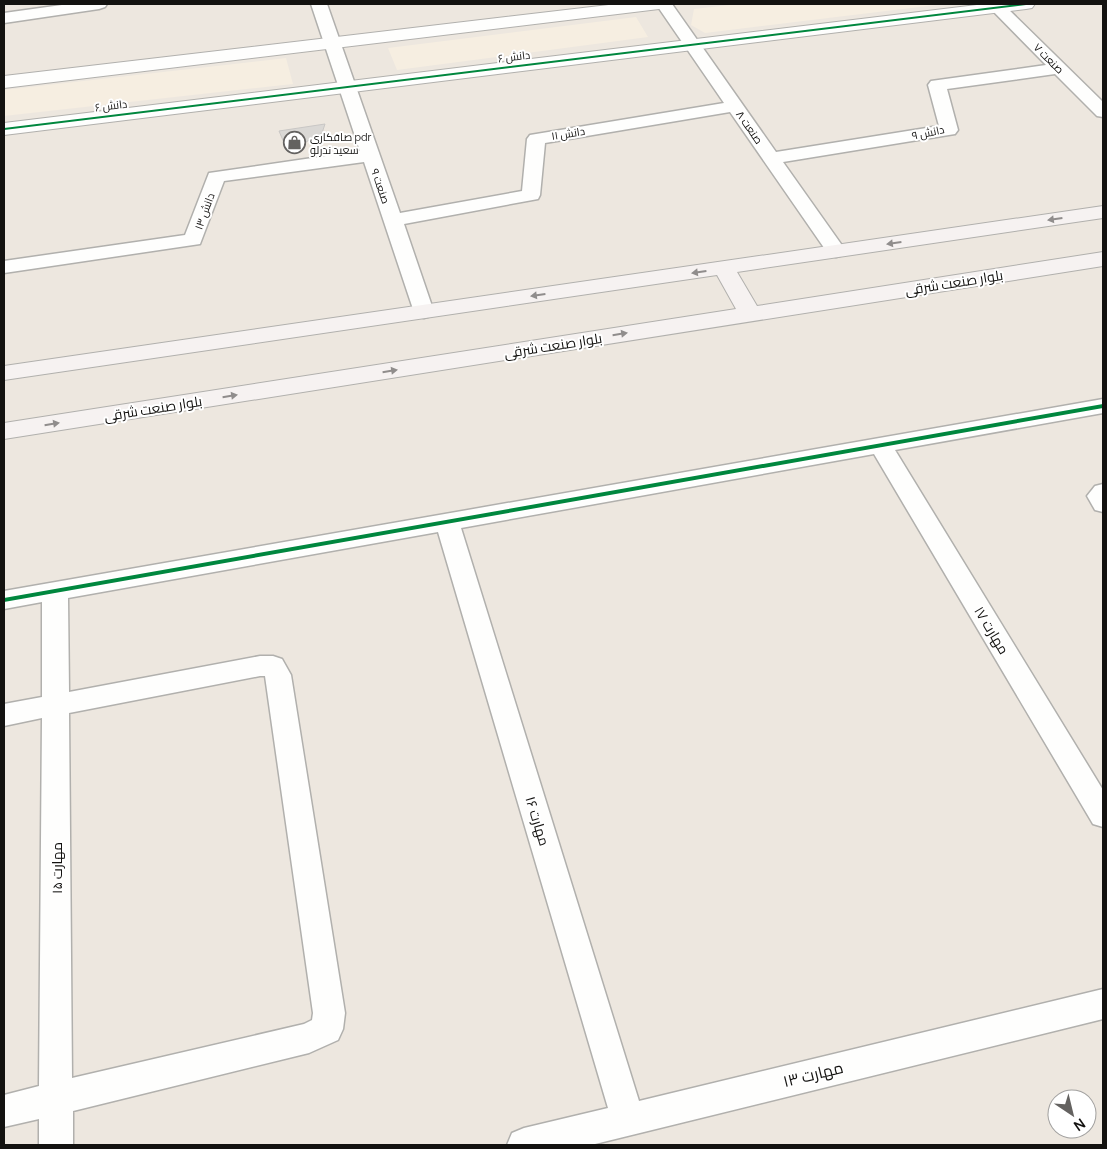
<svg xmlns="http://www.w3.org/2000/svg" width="1107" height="1149" font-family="Manrope,Cairo,sans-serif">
	<rect width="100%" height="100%" fill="#faf7f4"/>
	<!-- built -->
	<path fill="#ede7df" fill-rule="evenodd" d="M4,4H1103V1145H4ZM1057,1099H1087V1129H1057Z"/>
	<!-- green -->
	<g fill="#f6eee1">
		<polygon points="738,4 944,4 705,33 691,25 694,9"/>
		<polygon points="636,17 648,37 397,70 388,48"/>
		<polygon points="286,58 293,84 4,116 4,90"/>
	</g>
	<!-- building -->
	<polygon fill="#dad8d5" stroke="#c9c7c5" points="325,124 322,133 288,152 279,131"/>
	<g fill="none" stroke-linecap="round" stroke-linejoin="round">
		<defs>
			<g id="minor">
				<polygon points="69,4 107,4 105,7 99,9 4,23 4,13"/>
				<polygon points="311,4 327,4 400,213 522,191 527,139 530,135 724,103 656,4 672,4 776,152 939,126 928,85 931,81 1046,65 986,4 1003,4 1103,102 1103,117 1097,116 1055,74 947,89 958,130 955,134 783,162 846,251 843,255 836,257 829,255 730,112 545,143 540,195 538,199 404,224 434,312 431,316 424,318 417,316 414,312 364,162 224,181 200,244 4,273 4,261 185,235 209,173 360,151"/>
				<path d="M1103,399V413L895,450L1103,790V827L1093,824L874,454L461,528L639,1101L1103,989V1019L591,1145H507L512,1133L524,1128L608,1108L438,532L68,598L69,692L260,656H273L282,659L291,675L345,1013L343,1029L338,1040L309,1053L73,1111V1145H39V1119L4,1127V1095L39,1086L42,718L4,726V704L42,697V602L4,609V591ZM260,676H265L313,1013L312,1020L304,1024L72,1078L69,713Z"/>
				<polygon points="1103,484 1103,512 1095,510 1087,496 1095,486"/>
			</g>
			<g id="tertiary">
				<polygon points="617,4 668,4 665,8 659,9 4,88 4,76"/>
				<polygon points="985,4 1035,4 1032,8 1026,9 4,135 4,123"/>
			</g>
			<polygon id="secondary" points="1103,206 1103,218 737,272 757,306 1103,252 1103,266 4,439 4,423 736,309 717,275 4,380 4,366"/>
		</defs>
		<!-- minor casing -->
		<use href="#minor" stroke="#b1b0ad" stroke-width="3"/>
		<!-- tertiary casing -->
		<use href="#tertiary" stroke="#b1b0ad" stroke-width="2"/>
		<!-- secondary casing -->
		<use href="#secondary" stroke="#b1b0ad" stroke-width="2"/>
		<!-- minor -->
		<use href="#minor" fill="#fefefd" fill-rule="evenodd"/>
		<!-- tertiary -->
		<use href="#tertiary" fill="#fefefd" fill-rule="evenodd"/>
		<!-- secondary -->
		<use href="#secondary" fill="#f6f2f1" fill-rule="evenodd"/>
		<defs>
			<g id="cycleway">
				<polygon points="1018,4 1028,4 1026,5 4,130 4,128"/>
				<polygon points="1103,404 1103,408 4,602 4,598"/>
			</g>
		</defs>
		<!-- cycleway casing -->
		<use href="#cycleway" stroke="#fff" stroke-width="3"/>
		<!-- cycleway -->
		<use href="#cycleway" fill="#00873e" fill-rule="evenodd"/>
	</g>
	<!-- one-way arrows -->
	<defs><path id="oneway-solid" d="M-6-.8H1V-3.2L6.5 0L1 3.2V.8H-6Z" transform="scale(1.25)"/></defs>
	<g fill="#908d8c">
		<use href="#oneway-solid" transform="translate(1055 219) rotate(172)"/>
		<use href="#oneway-solid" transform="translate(894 243) rotate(172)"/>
		<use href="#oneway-solid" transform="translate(699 272) rotate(172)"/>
		<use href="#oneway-solid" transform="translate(538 295) rotate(172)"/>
		<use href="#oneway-solid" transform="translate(620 334) rotate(-9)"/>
		<use href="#oneway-solid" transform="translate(390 371) rotate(-9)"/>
		<use href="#oneway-solid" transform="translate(230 396) rotate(-9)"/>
		<use href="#oneway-solid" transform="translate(52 424) rotate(-9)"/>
	</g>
	<!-- icons -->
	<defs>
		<symbol id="shop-ring" viewBox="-11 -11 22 22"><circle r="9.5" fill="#fff" stroke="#646260" stroke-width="1.5"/><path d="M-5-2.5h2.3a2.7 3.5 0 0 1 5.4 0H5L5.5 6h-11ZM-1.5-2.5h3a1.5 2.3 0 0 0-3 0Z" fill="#646260"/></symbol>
	</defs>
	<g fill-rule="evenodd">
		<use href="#shop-ring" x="282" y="130" width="25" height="25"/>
	</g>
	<g text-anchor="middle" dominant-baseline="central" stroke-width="4" stroke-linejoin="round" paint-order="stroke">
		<!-- far-street labels -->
		<g font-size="11" fill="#131210" stroke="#fff">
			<text transform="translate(514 56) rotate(-7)">دانش ۶</text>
			<text transform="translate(1049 58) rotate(45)">صنعت ۷</text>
			<text transform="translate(111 105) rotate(-7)">دانش ۶</text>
			<text transform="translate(750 127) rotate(55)">صنعت ۸</text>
			<text transform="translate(928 132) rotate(-12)">دانش ۹</text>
			<text transform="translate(568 133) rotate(-9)">دانش ۱۱</text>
			<text transform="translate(381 186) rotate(71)">صنعت ۹</text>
			<text transform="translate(204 211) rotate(-70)">دانش ۱۳</text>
		</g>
		<!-- far-poi labels -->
		<g font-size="11" fill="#131210" stroke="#fff" text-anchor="start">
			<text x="310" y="136">صافکاری pdr<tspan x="310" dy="13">سعید ندرلو</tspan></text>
		</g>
		<!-- street labels -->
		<g font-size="14" fill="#131210" stroke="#fff">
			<text transform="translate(954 282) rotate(-9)">بلوار صنعت شرقی</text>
			<text transform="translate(553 345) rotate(-9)">بلوار صنعت شرقی</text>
			<text transform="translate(153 408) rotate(-9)">بلوار صنعت شرقی</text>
			<text transform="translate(992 630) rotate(59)">مهارت ۱۷</text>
			<text transform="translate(538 821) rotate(73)">مهارت ۱۶</text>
			<text transform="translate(56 868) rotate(-90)">مهارت ۱۵</text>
		</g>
		<!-- near-street labels -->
		<g font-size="16" fill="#131210" stroke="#fff">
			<text transform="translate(813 1074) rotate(-14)">مهارت ۱۳</text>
		</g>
	</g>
	<!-- border -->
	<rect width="1107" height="1149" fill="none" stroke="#131210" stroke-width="10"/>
	<!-- north arrow -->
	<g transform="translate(1072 1114) rotate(145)"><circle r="24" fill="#ffffff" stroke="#a1a09f"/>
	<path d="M0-4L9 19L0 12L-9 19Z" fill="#646260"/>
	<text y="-8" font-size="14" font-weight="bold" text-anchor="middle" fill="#131210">N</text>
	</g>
</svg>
